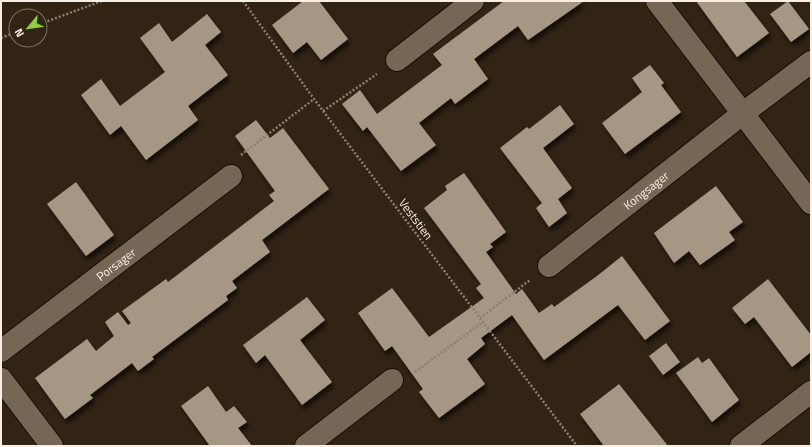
<svg xmlns="http://www.w3.org/2000/svg" width="812" height="447" font-family="'Titillium Web',sans-serif">
	<defs>
		<filter id="shadow"><feDropShadow dx="2.5" dy="4.5" stdDeviation="2" flood-color="#0009"/></filter>
	</defs>
	<rect width="100%" height="100%" fill="#312415"/>
	<!-- building -->
	<g fill="#a69684" filter="url(#shadow)">
		<polygon points="303,1 319,1 348,39 321,60 307,42 293,53 272,25"/>
		<polygon points="504,1 584,1 528,40 518,26 474,59 488,79 455,104 451,98 419,123 436,145 401,171 367,127 363,131 342,104 360,90 377,114 442,65 433,54"/>
		<polygon points="696,1 744,1 769,33 737,57"/>
		<polygon points="788,1 809,29 791,42 770,14"/>
		<polygon points="207,14 221,32 205,45 228,75 188,106 198,120 146,160 121,126 110,135 81,95 101,79 120,106 165,72 140,38 159,23 172,42"/>
		<polygon points="650,65 664,83 661,85 681,112 625,154 602,123 642,92 632,78"/>
		<polygon points="560,105 574,124 543,148 572,188 558,199 567,213 549,227 536,208 542,203 500,148 527,127 529,129"/>
		<polygon points="256,120 270,138 283,128 329,189 262,240 270,252 232,281 237,288 226,296 228,300 152,357 154,359 138,371 132,363 90,395 93,398 65,419 35,378 87,339 96,351 114,336 105,322 118,312 128,325 131,323 122,311 166,279 168,282 274,201 269,195 275,191 235,136"/>
		<polygon points="464,173 506,232 490,244 493,247 486,252 516,294 522,289 539,313 552,304 554,307 597,276 622,256 670,321 645,340 618,305 544,360 512,315 481,338 485,344 467,359 485,384 439,418 419,392 423,389 392,346 385,351 358,313 392,288 429,337 484,298 476,288 481,284 424,208 447,190 445,186"/>
		<polygon points="76,182 114,235 86,256 47,204"/>
		<polygon points="716,186 743,222 729,232 735,240 700,265 689,251 674,263 654,233"/>
		<polygon points="768,279 811,335 811,352 792,367 754,317 745,324 732,308"/>
		<polygon points="307,297 325,320 300,340 332,382 302,405 265,355 256,363 243,345"/>
		<polygon points="666,343 680,362 663,375 649,356"/>
		<polygon points="698,357 702,363 709,358 739,400 712,422 676,373"/>
		<polygon points="619,384 668,446 604,446 580,414"/>
		<polygon points="208,386 226,412 234,406 247,422 238,428 252,446 210,446 181,406"/>
	</g>
	<g fill="none" stroke-linecap="round" stroke-linejoin="round">
		<defs>
			<g id="street">
				<polyline points="657,1 811,203"/>
				<polyline points="397,60 473,1"/>
				<path id="s1" d="M549,266L742,114L811,62"/>
				<path id="s2" d="M1,351L231,176"/>
				<polyline points="1,379 52,446"/>
				<polyline points="306,446 392,380"/>
				<polyline points="741,446 811,392"/>
			</g>
		</defs>
		<!-- street casing -->
		<use href="#street" stroke="#190d02" stroke-width="24"/>
		<!-- path -->
		<g stroke="#8a7f72" stroke-width="2.5" stroke-dasharray="2 2" stroke-linecap="butt">
			<polyline points="243,1 314,99 577,446"/>
			<polyline points="40,24 102,1"/>
			<polyline points="1,38 16,32"/>
			<polyline points="323,111 377,74"/>
			<polyline points="241,155 314,99"/>
			<polyline points="480,318 530,280"/>
			<polyline points="415,372 483,322"/>
		</g>
		<!-- street -->
		<use href="#street" stroke="#756655" stroke-width="22"/>
	</g>
	<g text-anchor="middle" dominant-baseline="central" stroke-width="4" stroke-linejoin="round" paint-order="stroke">
		<!-- street labels -->
		<g font-size="12" fill="#f8efe5" stroke="#312415">
			<text stroke="none"><textPath href="#s1" startOffset="123">Kongsager</textPath></text>
			<text transform="translate(416 219) rotate(53)">Veststien</text>
			<text stroke="none"><textPath href="#s2" startOffset="144">Porsager</textPath></text>
		</g>
	</g>
	<!-- border -->
	<rect width="812" height="447" fill="none" stroke="#f8efe5" stroke-width="4"/>
	<!-- north arrow -->
	<g transform="translate(28 28) rotate(241)"><circle r="19" fill="#312415" stroke="#817568"/>
	<path d="M0-3L7 15L0 10L-7 15Z" fill="#90cd41"/>
	<text y="-6" font-size="11" font-weight="bold" text-anchor="middle" fill="#f8efe5">N</text>
	</g>
</svg>
